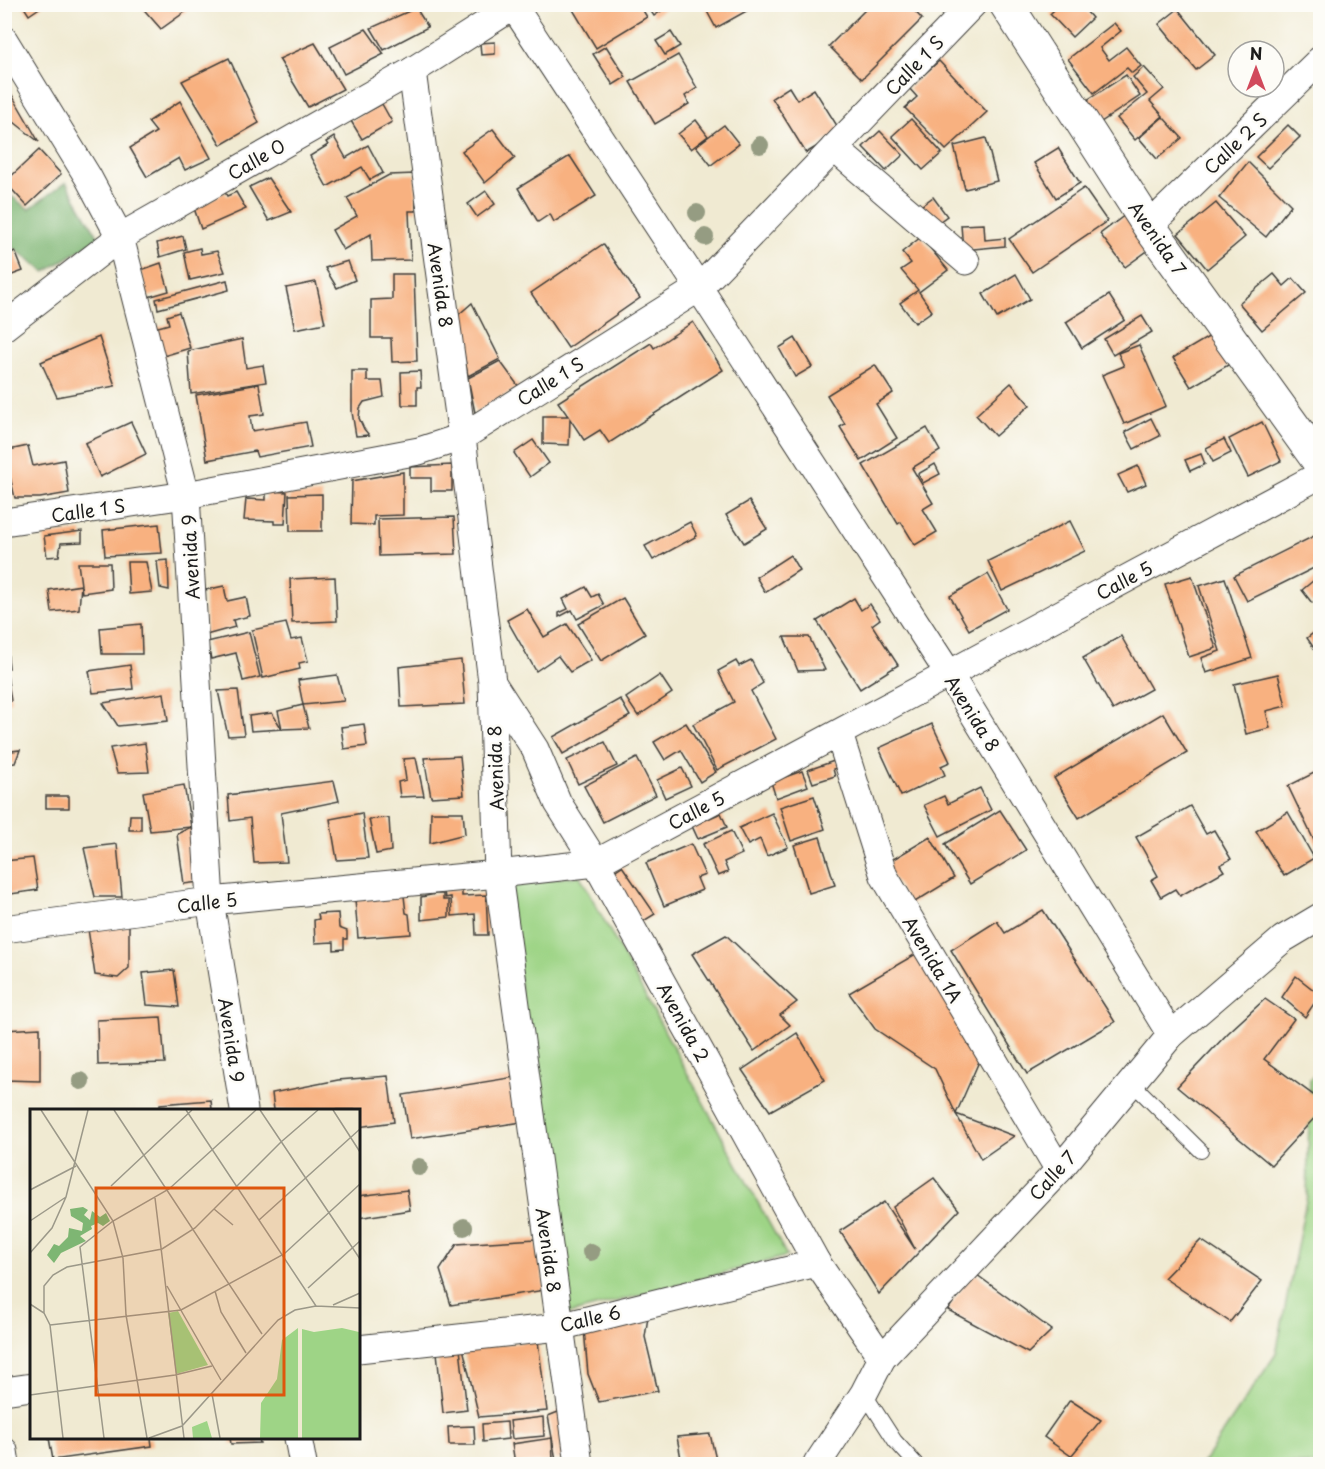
<svg xmlns="http://www.w3.org/2000/svg" width="1325" height="1469" font-family="'Playpen Sans',sans-serif">
	<rect width="100%" height="100%" fill="#fdfcf7"/>
	<filter id="ink" filterUnits="userSpaceOnUse"><feTurbulence type="fractalNoise" baseFrequency=".0167" numOctaves="2"/><feDisplacementMap in="SourceGraphic" scale="12" xChannelSelector="R" yChannelSelector="G"/><feConvolveMatrix kernelMatrix="1 2 1 2 8 2 1 2 1" color-interpolation-filters="sRGB"/></filter>
	<filter id="wash" filterUnits="userSpaceOnUse"><feTurbulence type="fractalNoise" baseFrequency=".008" numOctaves="4" result="noise"/><feDisplacementMap in="SourceGraphic" scale="24" xChannelSelector="R" yChannelSelector="G"/><feGaussianBlur stdDeviation="1.35" result="paint"/><feColorMatrix in="noise" values="0 0 0 0 0 0 0 0 0 0 0 0 0 0 0 0 0 1.4 0 .05"/><feComposite in="paint" operator="in"/></filter>
	<g filter="url(#wash)">
		<rect width="100%" height="100%" fill="#f0ead2"/>
		<!-- green -->
		<g fill="#9ed486" stroke="#5d7851" stroke-width="1.5">
			<polygon points="580,876 787,1256 565,1315 506,883"/>
			<polygon points="1320,1071 1320,1464 1202,1464 1276,1354 1307,1196 1310,1079"/>
		</g>
		<!-- forest -->
		<polygon fill="#7eb673" stroke="#4d6948" stroke-width="1.5" points="66,182 99,238 45,272 11,246 5,248 4,191 29,209"/>
		<g id="blocks">
			<!-- building -->
			<g fill="#f8b180">
				<polygon points="22,4 45,4 29,15"/>
				<polygon points="139,4 196,4 161,29"/>
				<polygon points="578,4 639,4 647,17 596,48 572,8"/>
				<polygon points="646,4 671,4 654,16"/>
				<polygon points="703,4 759,4 716,28"/>
				<polygon points="871,4 908,4 922,19 862,79 829,46"/>
				<polygon points="1060,4 1080,4 1092,18 1072,37 1050,14"/>
				<polygon points="416,8 428,27 384,50 371,28"/>
				<polygon points="1178,9 1215,55 1196,70 1159,24"/>
				<polygon points="1114,23 1121,31 1100,48 1109,60 1126,47 1141,66 1132,73 1127,68 1094,93 1068,59"/>
				<polygon points="366,29 384,54 344,74 330,47"/>
				<polygon points="671,32 680,46 665,55 656,41"/>
				<polygon points="495,42 495,54 481,55 480,43"/>
				<polygon points="315,43 343,89 308,107 279,59"/>
				<polygon points="606,46 626,77 613,85 593,54"/>
				<polygon points="678,55 697,88 685,96 689,104 655,124 630,82"/>
				<polygon points="229,58 259,123 221,145 182,81"/>
				<polygon points="939,61 987,112 946,150 905,108 917,97 909,88"/>
				<polygon points="1144,67 1164,89 1150,101 1163,116 1135,140 1117,118 1147,94 1133,77"/>
				<polygon points="1126,75 1140,96 1098,124 1084,102"/>
				<polygon points="4,81 39,142 4,114"/>
				<polygon points="789,87 797,100 814,89 841,132 806,153 772,98"/>
				<polygon points="180,101 211,158 185,170 179,158 147,177 130,148 156,132 148,122"/>
				<polygon points="382,104 392,122 362,139 351,121"/>
				<polygon points="1163,117 1182,138 1157,159 1139,138"/>
				<polygon points="911,119 942,153 923,170 892,136"/>
				<polygon points="696,120 708,136 691,149 678,134"/>
				<polygon points="724,125 739,144 711,165 696,146"/>
				<polygon points="1288,125 1300,137 1268,168 1256,157"/>
				<polygon points="493,129 515,158 485,183 462,151"/>
				<polygon points="880,131 903,155 886,171 863,147"/>
				<polygon points="334,137 346,158 368,145 383,173 370,180 362,167 327,187 310,156 328,145 326,142"/>
				<polygon points="986,138 997,181 965,189 954,146"/>
				<polygon points="1058,148 1080,183 1056,198 1034,163"/>
				<polygon points="39,150 61,174 27,206 5,182"/>
				<polygon points="570,156 596,196 554,222 550,214 538,222 518,188"/>
				<polygon points="1248,162 1291,205 1266,237 1219,198"/>
				<polygon points="415,174 416,211 409,211 411,260 372,261 371,234 343,250 332,230 357,216 347,198 389,175"/>
				<polygon points="268,178 291,212 269,221 249,187"/>
				<polygon points="1084,188 1107,221 1032,272 1009,239"/>
				<polygon points="486,191 495,204 477,217 468,204"/>
				<polygon points="225,192 227,196 236,192 246,209 201,229 194,208"/>
				<polygon points="933,197 947,216 936,224 921,206"/>
				<polygon points="1216,203 1245,237 1207,269 1178,234"/>
				<polygon points="1125,215 1150,249 1125,267 1100,234"/>
				<polygon points="984,224 985,240 1005,238 1005,246 963,250 961,225"/>
				<polygon points="183,236 186,249 160,257 157,243"/>
				<polygon points="921,237 948,270 919,292 932,311 915,323 900,303 918,290 901,270 911,263 902,252"/>
				<polygon points="603,244 640,298 568,348 531,293"/>
				<polygon points="200,248 201,254 217,251 225,272 190,280 184,252"/>
				<polygon points="15,251 23,271 4,278 4,256"/>
				<polygon points="348,261 355,280 337,288 325,268"/>
				<polygon points="161,263 169,291 148,297 141,270"/>
				<polygon points="392,274 414,274 417,361 392,362 391,338 371,338 371,300 392,299"/>
				<polygon points="1016,274 1030,299 997,318 983,294"/>
				<polygon points="1274,274 1284,286 1293,278 1306,293 1262,330 1239,303"/>
				<polygon points="227,280 229,290 158,309 156,299"/>
				<polygon points="316,282 325,323 295,329 286,288"/>
				<polygon points="1109,295 1125,320 1082,348 1066,322"/>
				<polygon points="472,303 500,359 468,376 457,316"/>
				<polygon points="179,312 190,348 160,357 151,329 169,324 167,316"/>
				<polygon points="1142,316 1152,332 1113,355 1104,339"/>
				<polygon points="693,322 723,370 609,443 600,430 584,440 570,419 569,445 543,444 543,416 568,416 558,402 651,343 654,348"/>
				<polygon points="1222,329 1240,358 1191,387 1173,358"/>
				<polygon points="99,337 115,386 57,397 41,362"/>
				<polygon points="795,338 812,367 795,377 779,348"/>
				<polygon points="242,339 246,368 263,365 266,382 191,394 188,351"/>
				<polygon points="1139,345 1166,406 1124,424 1102,375 1124,366 1118,353"/>
				<polygon points="500,361 519,387 475,413 468,378"/>
				<polygon points="875,365 893,393 876,404 897,438 861,461 840,427 845,424 827,395"/>
				<polygon points="352,371 367,371 367,381 382,381 384,397 364,402 360,408 359,418 364,429 369,435 356,436 352,412"/>
				<polygon points="420,371 421,387 417,387 417,405 402,405 401,372"/>
				<polygon points="1011,383 1030,405 995,436 976,415"/>
				<polygon points="259,384 264,414 250,416 252,431 306,422 311,447 257,457 255,451 207,460 196,395"/>
				<polygon points="1151,418 1160,436 1134,449 1125,432"/>
				<polygon points="131,422 146,454 100,477 85,443"/>
				<polygon points="1262,422 1281,461 1248,477 1229,439"/>
				<polygon points="927,428 940,451 912,468 933,503 923,509 937,532 915,545 901,522 898,524 863,465"/>
				<polygon points="1224,439 1231,453 1213,462 1206,448"/>
				<polygon points="533,440 549,463 530,477 514,453"/>
				<polygon points="28,446 33,466 64,460 69,493 40,498 15,498 4,451"/>
				<polygon points="1201,454 1205,464 1190,471 1185,460"/>
				<polygon points="935,464 940,474 923,483 918,474"/>
				<polygon points="452,465 452,491 431,491 431,478 410,478 410,467"/>
				<polygon points="1138,466 1146,484 1127,492 1118,475"/>
				<polygon points="403,472 403,515 374,516 374,525 351,524 352,481"/>
				<polygon points="266,491 287,492 285,524 274,524 274,521 244,520 246,499 266,500"/>
				<polygon points="322,494 322,531 290,531 289,495"/>
				<polygon points="749,501 767,529 744,543 726,515"/>
				<polygon points="454,517 456,554 379,556 378,519"/>
				<polygon points="1070,521 1085,551 1002,591 988,561"/>
				<polygon points="690,522 697,536 653,560 645,546"/>
				<polygon points="159,524 162,553 105,556 103,530"/>
				<polygon points="82,531 82,542 61,543 59,556 47,557 44,536"/>
				<polygon points="1320,533 1320,565 1247,601 1234,576"/>
				<polygon points="790,555 799,570 765,592 756,577"/>
				<polygon points="168,560 169,590 160,588 157,561"/>
				<polygon points="127,562 146,562 152,592 129,594"/>
				<polygon points="78,563 110,563 111,589 82,593 81,585 79,609 52,612 49,590 81,585"/>
				<polygon points="988,574 1007,609 969,630 950,596"/>
				<polygon points="1320,575 1320,597 1312,603 1302,590"/>
				<polygon points="1192,576 1216,648 1189,657 1165,584"/>
				<polygon points="335,577 337,621 292,623 290,579"/>
				<polygon points="1225,578 1252,658 1206,673 1201,658 1220,651 1199,586"/>
				<polygon points="224,586 227,601 246,597 250,616 233,620 235,627 206,635 205,590"/>
				<polygon points="586,587 592,597 598,594 604,605 577,619 572,610 559,617 559,613 568,609 563,599"/>
				<polygon points="623,598 645,634 601,661 578,624"/>
				<polygon points="854,598 861,610 870,604 880,619 872,625 898,665 860,689 817,621"/>
				<polygon points="527,609 544,637 567,624 591,660 570,672 558,656 536,671 507,620"/>
				<polygon points="286,623 291,640 302,638 308,661 299,663 300,669 263,678 252,630"/>
				<polygon points="141,624 142,654 102,654 100,628"/>
				<polygon points="1320,628 1320,657 1307,638"/>
				<polygon points="249,632 260,677 243,681 236,653 211,659 207,642"/>
				<polygon points="6,636 9,668 4,668 4,637"/>
				<polygon points="1121,636 1151,689 1113,710 1083,658"/>
				<polygon points="784,637 809,637 825,670 798,671"/>
				<polygon points="461,660 465,704 401,707 399,667"/>
				<polygon points="751,660 763,683 751,691 776,739 717,770 693,724 734,702 718,671 736,661 739,666"/>
				<polygon points="130,665 133,689 93,693 89,671"/>
				<polygon points="7,674 11,701 4,702 4,675"/>
				<polygon points="1278,674 1286,706 1266,711 1270,728 1246,734 1234,684"/>
				<polygon points="337,675 344,701 303,705 298,680"/>
				<polygon points="660,675 672,693 638,716 626,698"/>
				<polygon points="238,690 244,735 228,736 218,691"/>
				<polygon points="164,693 168,721 118,726 103,703"/>
				<polygon points="620,699 630,716 563,754 553,737"/>
				<polygon points="303,705 309,728 282,729 278,711"/>
				<polygon points="272,713 282,729 251,731 249,716"/>
				<polygon points="1163,713 1187,753 1079,818 1054,778"/>
				<polygon points="686,723 716,772 700,782 681,750 665,760 654,742"/>
				<polygon points="364,724 367,746 344,749 341,727"/>
				<polygon points="932,724 950,762 941,766 945,775 901,796 879,748"/>
				<polygon points="605,742 617,766 578,784 567,760"/>
				<polygon points="145,743 149,772 117,773 110,748"/>
				<polygon points="20,750 15,763 4,764 4,752"/>
				<polygon points="460,756 464,795 431,797 424,758"/>
				<polygon points="416,758 424,796 400,797 398,782 406,780 403,759"/>
				<polygon points="637,758 656,795 603,822 584,786"/>
				<polygon points="837,760 840,767 833,769 835,776 813,783 808,770"/>
				<polygon points="682,768 691,786 665,798 657,780"/>
				<polygon points="1320,770 1320,853 1288,786"/>
				<polygon points="802,771 808,786 776,798 771,782"/>
				<polygon points="334,781 339,801 281,813 287,862 254,863 250,818 230,821 228,795"/>
				<polygon points="184,785 191,827 150,831 143,792"/>
				<polygon points="980,788 991,810 940,836 924,805 944,796 948,804"/>
				<rect x="46" y="796" width="23" height="12"/>
				<polygon points="814,796 825,829 791,841 780,807"/>
				<polygon points="1190,806 1206,834 1214,830 1231,859 1220,865 1224,871 1180,896 1175,889 1161,897 1151,880 1158,876 1136,837"/>
				<polygon points="1000,810 1026,850 970,884 945,844"/>
				<polygon points="431,812 463,812 465,834 430,843"/>
				<polygon points="1288,812 1314,858 1284,876 1256,831"/>
				<polygon points="362,813 368,858 337,860 330,819"/>
				<polygon points="721,813 727,827 698,839 692,826"/>
				<polygon points="772,813 788,847 767,856 760,839 748,845 739,828"/>
				<polygon points="130,815 141,815 141,830 129,830"/>
				<polygon points="389,818 391,851 376,854 369,819"/>
				<polygon points="191,827 199,882 184,884 177,834"/>
				<polygon points="731,831 742,854 724,862 728,872 718,876 703,844"/>
				<polygon points="820,837 835,885 809,893 794,845"/>
				<polygon points="930,837 954,878 910,905 885,864"/>
				<polygon points="117,844 122,897 95,897 84,848"/>
				<polygon points="691,844 705,875 697,878 702,890 664,906 646,863"/>
				<polygon points="33,858 38,890 4,895 4,861"/>
				<polygon points="622,866 655,914 642,922 610,874"/>
				<polygon points="462,890 462,896 486,895 488,935 476,935 475,914 452,916 451,897 445,898 444,891"/>
				<polygon points="436,894 443,894 443,900 449,900 449,917 421,920 421,897"/>
				<polygon points="404,896 406,913 409,914 411,934 358,938 355,899"/>
				<polygon points="1043,910 1115,1022 1027,1074 951,950 997,921 1005,933"/>
				<polygon points="338,913 339,928 347,931 347,939 344,939 344,949 334,950 334,942 315,943 314,920 319,919 318,914"/>
				<polygon points="129,924 129,968 118,978 95,975 88,929"/>
				<polygon points="726,935 797,1002 780,1015 790,1025 754,1051 692,954"/>
				<polygon points="926,948 984,1050 956,1114 935,1069 875,1029 849,993"/>
				<polygon points="174,970 179,1007 147,1005 143,973"/>
				<polygon points="1296,976 1320,995 1305,1017 1282,997"/>
				<polygon points="1265,999 1294,1019 1264,1059 1320,1100 1320,1112 1271,1165 1177,1087 1228,1033"/>
				<polygon points="161,1017 165,1063 98,1065 97,1020"/>
				<polygon points="40,1028 40,1081 4,1080 4,1030"/>
				<polygon points="797,1033 825,1080 770,1111 742,1070"/>
				<polygon points="388,1076 394,1122 358,1127 358,1110 274,1110 272,1093 338,1080"/>
				<polygon points="515,1077 522,1122 410,1139 403,1095"/>
				<polygon points="211,1100 212,1110 160,1110 160,1104"/>
				<polygon points="956,1114 1014,1136 981,1159"/>
				<polygon points="934,1178 959,1210 879,1294 840,1231 884,1202 915,1249 893,1207"/>
				<polygon points="407,1190 410,1210 358,1218 358,1196"/>
				<polygon points="536,1239 545,1290 451,1305 440,1270 457,1244"/>
				<polygon points="1201,1240 1262,1281 1230,1322 1164,1278"/>
				<polygon points="973,1272 1052,1330 1028,1353 948,1310"/>
				<polygon points="648,1317 645,1337 658,1391 599,1402 588,1374 584,1329"/>
				<polygon points="538,1341 547,1411 479,1417 463,1348"/>
				<polygon points="460,1349 467,1410 443,1413 437,1352"/>
				<polygon points="1070,1400 1101,1420 1071,1456 1044,1437"/>
				<polygon points="563,1410 573,1458 556,1460 548,1416"/>
				<polygon points="543,1417 544,1436 512,1439 510,1421"/>
				<polygon points="507,1422 508,1439 483,1442 482,1424"/>
				<polygon points="474,1426 475,1445 449,1445 448,1427"/>
				<polygon points="710,1434 717,1464 682,1464 677,1437"/>
				<polygon points="49,1438 151,1438 152,1446 53,1460"/>
				<polygon points="230,1438 259,1438 260,1443 231,1444"/>
				<polygon points="552,1438 553,1461 515,1464 512,1444"/>
			</g>
		</g>
	</g>
	<g filter="url(#ink)">
		<use href="#blocks" fill-opacity="0" stroke="#3c3b37" stroke-width="1.5"/>
		<g fill="none" stroke-linecap="round" stroke-linejoin="round">
			<defs>
				<g id="service">
					<polyline points="1131,1082 1201,1151"/>
					<polyline points="864,1393 895,1441 916,1464"/>
				</g>
				<g id="minor">
					<polyline points="512,4 699,288 949,674 1171,1035"/>
					<polyline points="4,40 88,177 120,237 186,495 210,901 244,1110"/>
					<polyline points="412,71 462,437 492,682 498,874 579,1464"/>
					<polyline points="834,148 966,261"/>
					<polyline points="1149,226 1320,60"/>
					<polyline points="4,327 120,237 412,71 517,4"/>
					<polyline points="4,522 186,495 419,451 462,437 699,288 973,4"/>
					<polyline points="493,684 535,749 558,803 596,863 817,1263 882,1358"/>
					<polyline points="839,734 884,876 1059,1170"/>
					<polyline points="4,929 210,901 498,874 596,863 1320,475"/>
					<polyline points="358,1349 559,1327 817,1263"/>
					<polyline points="4,1391 32,1387"/>
					<polyline points="298,1438 303,1464"/>
					<polyline points="4,1451 6,1464"/>
					<polyline points="817,1464 864,1393 882,1358 1059,1170 1171,1035 1283,939 1320,917"/>
				</g>
				<polyline id="secondary" points="1006,4 1149,226 1320,463"/>
			</defs>
			<!-- service casing -->
			<use href="#service" stroke="#3c3b37" stroke-width="16"/>
			<!-- minor casing -->
			<use href="#minor" stroke="#3c3b37" stroke-width="29"/>
			<!-- secondary casing -->
			<use href="#secondary" stroke="#3c3b37" stroke-width="35"/>
			<!-- service -->
			<use href="#service" stroke="#fff" stroke-width="14"/>
			<!-- minor -->
			<use href="#minor" stroke="#fff" stroke-width="27"/>
			<!-- secondary -->
			<use href="#secondary" stroke="#fff" stroke-width="33"/>
		</g>
		<!-- trees -->
		<g fill="#959c82">
			<circle cx="760" cy="145" r="9"/>
			<circle cx="697" cy="213" r="9"/>
			<circle cx="705" cy="237" r="9"/>
			<circle cx="81" cy="1081" r="9"/>
			<circle cx="419" cy="1167" r="9"/>
			<circle cx="464" cy="1227" r="9"/>
			<circle cx="591" cy="1252" r="9"/>
		</g>
	</g>
	<g text-anchor="middle" dominant-baseline="central" stroke-width="5" stroke-linejoin="round" paint-order="stroke">
		<!-- street labels -->
		<g font-size="18" fill="#1c1c1c" stroke="#fdfcf7">
			<text transform="translate(914 65) rotate(-46)">Calle 1 S</text>
			<text transform="translate(1235 143) rotate(-44)">Calle 2 S</text>
			<text transform="translate(256 159) rotate(-30)">Calle 0</text>
			<text transform="translate(1158 238) rotate(55)">Avenida 7</text>
			<text transform="translate(441 285) rotate(82)">Avenida 8</text>
			<text transform="translate(550 381) rotate(-32)">Calle 1 S</text>
			<text transform="translate(88 510) rotate(-8)">Calle 1 S</text>
			<text transform="translate(190 557) rotate(-93)">Avenida 9</text>
			<text transform="translate(1124 580) rotate(-28)">Calle 5</text>
			<text transform="translate(973 713) rotate(58)">Avenida 8</text>
			<text transform="translate(495 768) rotate(-92)">Avenida 8</text>
			<text transform="translate(696 810) rotate(-28)">Calle 5</text>
			<text transform="translate(207 902) rotate(-7)">Calle 5</text>
			<text transform="translate(933 959) rotate(59)">Avenida 1A</text>
			<text transform="translate(684 1022) rotate(61)">Avenida 2</text>
			<text transform="translate(232 1040) rotate(81)">Avenida 9</text>
			<text transform="translate(1052 1175) rotate(-48)">Calle 7</text>
			<text transform="translate(549 1250) rotate(82)">Avenida 8</text>
			<text transform="translate(590 1318) rotate(-13)">Calle 6</text>
		</g>
	</g>
	<!-- overview -->
	<g transform="translate(30 1109)">
		<rect width="330" height="330" fill="#f0ead2"/>
		<path d="M148,202L178,256L146,265L138,204ZM268,219V329H230L231,294L247,270L252,231ZM312,219L329,223L330,329H272V220L284,223ZM177,312L182,329H163L162,318Z" fill="#9ed486"/>
		<path d="M53,98L58,101L54,106L60,111L62,102L70,108L76,104L80,112L73,117L68,114L61,117L62,120L50,127L56,132L31,144L24,154L17,146L24,135L29,137L38,128L39,119L52,122L53,114L41,107L40,100Z" fill="#7eb673"/>
		<path fill="none" stroke="#9b9889" stroke-width="1.5" d="M11,1L83,112L93,149L96,206L117,329M84,1L232,225M156,1L286,197L330,199M230,1L330,150M303,1L330,43M81,77L162,1M0,81L46,57M125,89L154,329M184,100L203,116M229,111L330,20M0,112L36,88M0,144L22,119L36,88L58,1M137,177L191,271M278,179L330,132M185,182L191,203L216,244M0,195L14,204L20,216L33,329M303,196L330,184M14,204V177L23,166L37,158L132,140L165,119L251,33L288,1M20,216L151,201L254,145L330,75M182,285L190,329M0,286L145,266L182,257M74,329L50,138L83,112L139,80L226,1M119,329L152,317L248,211L265,201L286,197"/>
		<path fill="#de560d" fill-opacity="0.15" stroke="#de560d" stroke-width="3" d="M66,79H254V286H66Z"/>
		<rect width="330" height="330" fill="none" stroke="#1c1c1c" stroke-width="3"/>
	</g>
	<!-- margin -->
	<rect width="1325" height="1469" fill="none" stroke="#fdfcf7" stroke-width="24"/>
	<!-- north arrow -->
	<g transform="translate(1256 69)"><circle r="28" fill="#fdfcf7" stroke="#a3a29f" stroke-width="1.5"/>
	<path d="M0-4.5L10 22L0 15L-10 22Z" fill="#d1495b"/>
	<text y="-9" font-size="16" font-weight="bold" text-anchor="middle" fill="#1c1c1c">N</text>
	</g>
</svg>
